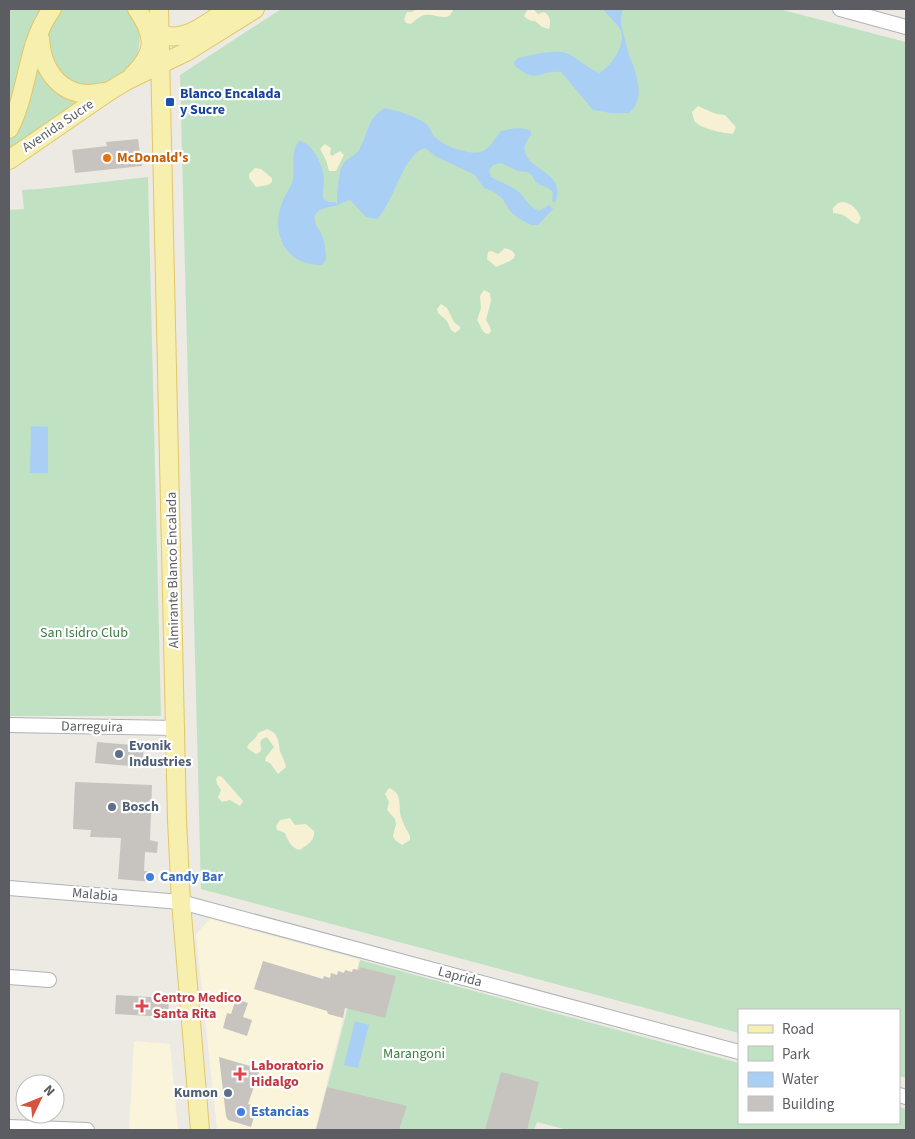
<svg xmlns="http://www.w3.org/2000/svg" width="915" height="1139" font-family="'Source Sans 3',sans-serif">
	<rect width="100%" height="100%" fill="#eceae3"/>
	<!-- commercial -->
	<g fill="#faf4da">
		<polygon points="210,919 360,960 343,1018 315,1130 217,1130 196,934"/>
		<polygon points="134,1041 170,1044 178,1130 129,1130"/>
	</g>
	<!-- green -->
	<g fill="#c1e1c3">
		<polygon points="9,9 47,9 9,116"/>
		<path d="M60,9H126C136,19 142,32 139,46C138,51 138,57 136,61C113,103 51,91 48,44C48,40 47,35 47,32C49,25 57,16 60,9Z"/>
		<polygon points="281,9 779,9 906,42 906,1078 899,1076 899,1010 739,1010 739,1033 201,889 180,75"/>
		<polygon points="36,59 83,103 9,151 9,136"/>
		<polygon points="148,177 161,716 9,716 9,210 24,209 22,190 40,189"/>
		<polygon points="360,960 739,1063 739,1123 899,1123 899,1107 906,1109 906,1130 568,1130 537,1122 534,1130 316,1130"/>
	</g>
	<!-- sand -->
	<g fill="#f6f0d4">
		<path d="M417,9H453C450,24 436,13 425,15C420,16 415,20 411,24L406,23L404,19L407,12H412Z"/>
		<path d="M528,9H533L538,14L544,12C551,16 551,23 549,29L542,27L535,21C530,21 528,20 524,16Z"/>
		<path d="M698,106L716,114L725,115L736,127L733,134C724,133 698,129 694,120C693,118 693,115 692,112Z"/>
		<polygon points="325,144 331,148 330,154 332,156 340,151 344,155 336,171 329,171 326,160 320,149"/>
		<polygon points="255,168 261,169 272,178 272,182 268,185 256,187 249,178 249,174"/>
		<path d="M843,202C853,204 857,209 861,218L858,224C848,222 849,214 833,213V208L838,203Z"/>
		<polygon points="505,248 511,250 515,254 514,258 510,261 496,267 487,259 488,252 491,251 498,254"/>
		<path d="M484,290L490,293L491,301L486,320L490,327L491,331L489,334C482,334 481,326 477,320L481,308L480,296Z"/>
		<polygon points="441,304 447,308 454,322 460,327 460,329 455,333 451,330 447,321 438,313 437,309"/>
		<path d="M267,729C279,733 278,741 280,751C282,757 285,761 286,767L278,774L270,763L265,761L266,757L274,747L267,737L262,739L260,743C262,749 262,752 256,754L247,748C249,741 256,740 258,733Z"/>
		<polygon points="218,776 222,777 243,801 240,806 230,800 222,802 218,797 221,790 217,784 216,779"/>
		<path d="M389,788C403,793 398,805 401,817C403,824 407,830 410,836V840L402,845L395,840L393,836L396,824L395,819L387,810L389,802L385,794Z"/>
		<path d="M290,818L295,825L306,824L314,831C315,841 308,844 300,850C291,848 288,841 285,833L277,830L276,826L280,820Z"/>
	</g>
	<!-- water -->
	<g fill="#a9cff5">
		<path d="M603,9H623C621,15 620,22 622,28C624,37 627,46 629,55C636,73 647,98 629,113H611L593,110L561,72C537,70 538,85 515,66L514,62L518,58C530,55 558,48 569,54C580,60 588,69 600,73C611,65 626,46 621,31C618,24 608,16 603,9Z"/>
		<path d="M385,108C396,110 415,116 425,123C430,126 431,134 436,138C444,146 473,157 483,151C491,147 495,138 501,131C510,129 522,126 531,131V134C528,139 523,146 525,152C530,172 567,172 555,203L552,201L553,192L548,188L536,183L532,175L527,172L518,171L501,163L493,165L489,170L491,177C500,182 510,185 519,192C527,200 528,206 539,211L549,205L553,209L538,225H531L518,218L510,211L502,198L492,191L484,188L475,175L437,157L425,148C403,154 394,202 377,219L366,217L350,200C344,201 340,205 335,206C324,208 310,210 316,225C318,229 321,232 322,235C325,243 326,252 326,260L322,265C286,266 270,234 282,203C285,194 292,187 293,178C295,165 290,152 299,141C313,143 323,165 324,179C324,185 322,192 323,199L329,202H335L337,204C337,195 338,174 342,166C346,158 354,157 359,150C369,133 366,119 385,108Z"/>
		<polygon points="31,426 48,427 48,473 30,473"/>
		<polygon points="355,1021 369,1025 358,1068 344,1065"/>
	</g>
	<!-- building -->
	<g fill="#c7c4c0">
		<polygon points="138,139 142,166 75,173 72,150 107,146 106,142"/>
		<polygon points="97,742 144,746 142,767 95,763"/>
		<polygon points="75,782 152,785 150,840 158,842 157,853 145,852 144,871 153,872 152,882 118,879 121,838 90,837 91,830 73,829"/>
		<polygon points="263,961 323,979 324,976 330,978 331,973 337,975 338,971 344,973 345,970 352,972 353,969 359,970 360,967 396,976 385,1018 345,1008 343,1018 328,1014 327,1011 254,989"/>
		<polygon points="116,995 169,998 168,1017 115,1014"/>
		<polygon points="236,999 248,1003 243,1017 252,1020 247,1036 223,1028 227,1013 231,1014"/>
		<polygon points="219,1057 260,1069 248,1104 257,1107 251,1127 228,1120 226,1116"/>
		<polygon points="501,1072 539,1082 527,1130 485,1130"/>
		<polygon points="327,1087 407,1106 399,1130 316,1130"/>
	</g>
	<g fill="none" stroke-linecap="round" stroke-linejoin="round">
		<defs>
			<g id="minor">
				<polyline points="840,9 906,27"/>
				<polyline points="9,725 176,728"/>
				<polyline points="9,888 181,902 739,1052"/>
				<polyline points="9,977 49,980"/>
				<polyline points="899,1095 906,1097"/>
				<polyline points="9,1127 87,1130"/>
			</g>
			<g id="major">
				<polyline points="159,9 177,820 181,902 200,1130"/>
				<path d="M151,30C181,48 203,25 229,9"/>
				<path d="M40,38C41,66 57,93 88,94C94,94 101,92 107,92"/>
				<path d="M132,76C157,52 155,35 137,9"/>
				<path d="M9,129C29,91 26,44 52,9"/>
				<polyline points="9,160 108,92 126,81 186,52 255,9"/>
			</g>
		</defs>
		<!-- minor casing -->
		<use href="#minor" stroke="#b0b2b7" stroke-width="16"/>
		<!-- major casing -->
		<use href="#major" stroke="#e2c766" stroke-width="20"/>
		<!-- minor -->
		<use href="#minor" stroke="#fff" stroke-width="14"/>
		<!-- major -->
		<use href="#major" stroke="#f6efae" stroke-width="18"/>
	</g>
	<!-- markers -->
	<rect fill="#1a4fb4" stroke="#fff" stroke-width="2" x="165" y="97" width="10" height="10" rx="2.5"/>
	<circle fill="#e8710a" stroke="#fff" stroke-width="2" cx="107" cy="158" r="5"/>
	<g fill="#5c6f8a" stroke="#fff" stroke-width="2">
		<circle cx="119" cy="754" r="5"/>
		<circle cx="112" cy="807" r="5"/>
		<circle cx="228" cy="1093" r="5"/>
	</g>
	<g fill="#3f7fe0" stroke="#fff" stroke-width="2">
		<circle cx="150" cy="877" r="5"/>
		<circle cx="241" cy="1112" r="5"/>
	</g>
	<g fill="#e0444e" stroke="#fff" stroke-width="2">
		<path d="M139.5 998.5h5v5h5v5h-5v5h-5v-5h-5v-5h5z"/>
		<path d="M237.5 1066.5h5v5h5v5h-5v5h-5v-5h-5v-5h5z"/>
	</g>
	<g text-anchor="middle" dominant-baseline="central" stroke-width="4.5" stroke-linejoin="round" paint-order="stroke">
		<!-- transit labels -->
		<g font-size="14" font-weight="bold" fill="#164399" stroke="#fff" text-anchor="start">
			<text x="180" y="94">Blanco Encalada<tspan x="180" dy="16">y Sucre</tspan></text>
		</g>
		<!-- street labels -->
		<g font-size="14" fill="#5b5d62" stroke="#fff">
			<text transform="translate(58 126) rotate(-34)">Avenida Sucre</text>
			<text transform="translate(173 570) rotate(-91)">Almirante Blanco Encalada</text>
			<text transform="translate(92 727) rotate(1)">Darreguira</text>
			<text transform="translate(95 895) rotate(5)">Malabia</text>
			<text transform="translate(460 977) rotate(15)">Laprida</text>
		</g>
		<!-- food labels -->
		<g font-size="14" font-weight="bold" fill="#c56008" stroke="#fff" text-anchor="start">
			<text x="117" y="158">McDonald's</text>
		</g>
		<!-- park labels -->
		<g font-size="14" fill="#3d7e44" stroke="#fff">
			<text x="84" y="633">San Isidro Club</text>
			<text x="414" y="1054">Marangoni</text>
		</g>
		<!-- service labels -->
		<g font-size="14" font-weight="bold" fill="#4e5e75" stroke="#fff" text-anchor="start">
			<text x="129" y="746">Evonik<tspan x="129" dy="16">Industries</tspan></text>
			<text x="122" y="807">Bosch</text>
			<text x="218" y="1093" text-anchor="end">Kumon</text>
		</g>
		<!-- shop labels -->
		<g font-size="14" font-weight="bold" fill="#366cbe" stroke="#fff" text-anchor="start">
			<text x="160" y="877">Candy Bar</text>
			<text x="251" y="1112">Estancias</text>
		</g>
		<!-- health labels -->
		<g font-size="14" font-weight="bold" fill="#be3a42" stroke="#fff" text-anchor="start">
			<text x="153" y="998">Centro Medico<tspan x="153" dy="16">Santa Rita</tspan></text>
			<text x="251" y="1066">Laboratorio<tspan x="251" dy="16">Hidalgo</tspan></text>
		</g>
	</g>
	<!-- border -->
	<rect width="915" height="1139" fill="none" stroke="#5b5d62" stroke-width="20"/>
	<!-- legend -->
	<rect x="738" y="1009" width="162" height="115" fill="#ffffff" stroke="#bdbec0"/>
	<rect x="748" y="1025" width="25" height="8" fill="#f6efae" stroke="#bdbec0"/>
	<text x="782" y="1034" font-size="15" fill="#5b5d62">Road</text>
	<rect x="748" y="1046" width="25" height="15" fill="#c1e1c3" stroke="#bdbec0"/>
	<text x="782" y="1059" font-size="15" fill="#5b5d62">Park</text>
	<rect x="748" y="1072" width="25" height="15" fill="#a9cff5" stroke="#bdbec0"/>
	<text x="782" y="1084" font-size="15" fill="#5b5d62">Water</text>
	<rect x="748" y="1096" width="25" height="15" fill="#c7c4c0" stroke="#bdbec0"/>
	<text x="782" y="1109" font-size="15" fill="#5b5d62">Building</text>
	<!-- north arrow -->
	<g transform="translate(40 1099) rotate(47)"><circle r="24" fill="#ffffff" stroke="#bdbec0"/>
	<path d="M0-4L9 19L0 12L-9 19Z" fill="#d6543f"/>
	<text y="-8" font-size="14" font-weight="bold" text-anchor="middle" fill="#5b5d62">N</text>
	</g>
</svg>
